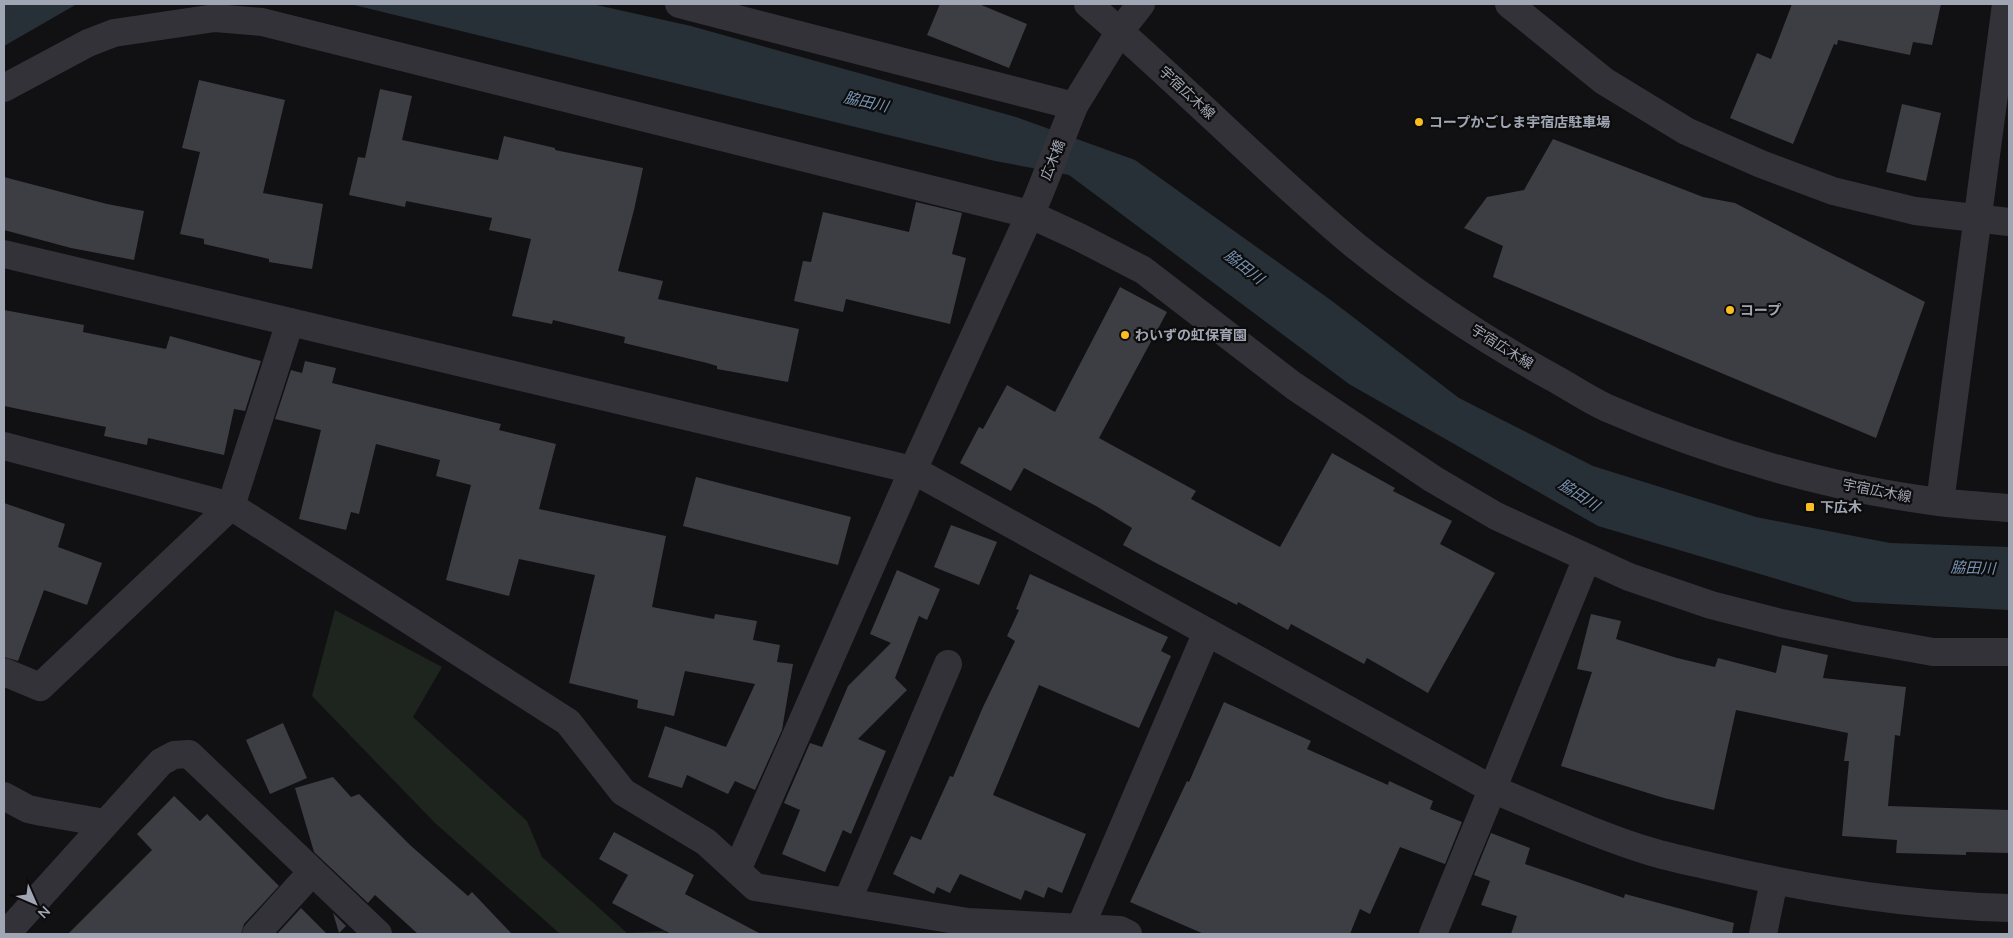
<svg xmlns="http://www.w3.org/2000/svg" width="2013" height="938" font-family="'Nunito Sans','Noto Sans JP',sans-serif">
	<rect width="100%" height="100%" fill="#111113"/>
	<!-- green -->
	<polygon fill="#1d251e" points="335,610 442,667 413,717 527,821 542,857 627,933 664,931 668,934 560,934 435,823 312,696"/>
	<!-- water -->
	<g fill="#272f37">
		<polygon points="4,4 77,4 4,46"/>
		<polygon points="350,4 592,4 691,26 1016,117 1135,160 1332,301 1459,398 1593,466 1756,517 1890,543 2009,547 2009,610 1854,602 1598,526 1349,384 1069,175 995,161"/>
	</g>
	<!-- building -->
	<g fill="#3d3e43">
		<polygon points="940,4 979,4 1027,24 1009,68 927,35"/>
		<polygon points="1792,4 1941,4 1932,45 1913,42 1910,55 1838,40 1837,45 1834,44 1793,144 1730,118 1757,53 1771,59"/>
		<polygon points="199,80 285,100 263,193 323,204 312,269 269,262 269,259 204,244 204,239 180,234 200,152 182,148"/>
		<polygon points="380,89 412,96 402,140 498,160 504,136 555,148 555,150 643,168 634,210 618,271 663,281 658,299 799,329 788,382 717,369 717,366 707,363 624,343 625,337 553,320 552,324 512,316 531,239 489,230 492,218 406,201 405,207 349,195 358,157 365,158"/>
		<polygon points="1902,104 1941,113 1926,181 1886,172"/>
		<polygon points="1553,139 1703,197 1735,203 1925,302 1876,438 1493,277 1503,246 1464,228 1487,197 1524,190"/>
		<polygon points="4,177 107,204 144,211 134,260 71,248 4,230"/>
		<polygon points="916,202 962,213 952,254 966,258 950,324 846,299 843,312 794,301 803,261 811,262 823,212 909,232"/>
		<polygon points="1120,287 1167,312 1099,438 1196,491 1191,499 1280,547 1332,453 1395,488 1393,491 1452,521 1440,544 1495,573 1428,693 1367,658 1364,664 1291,624 1288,630 1238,602 1237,605 1156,563 1123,545 1132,528 1096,506 1024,468 1011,491 960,463 979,427 983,429 1007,385 1055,412"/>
		<polygon points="4,310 84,325 83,332 166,349 170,336 261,361 245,411 234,409 224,455 148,438 147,445 104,436 106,427 4,406"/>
		<polygon points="305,361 336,368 332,383 501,424 499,430 556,444 539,509 666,536 652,607 714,619 715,614 757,621 753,640 780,645 777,662 793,664 782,730 755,790 735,781 728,794 687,775 682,788 648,777 665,726 726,747 755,684 685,671 674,716 637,708 638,700 569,683 595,575 519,559 509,596 446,580 471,485 436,476 440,460 376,444 359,514 351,512 346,530 299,519 321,430 275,419 291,370 302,373"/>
		<polygon points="696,477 851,517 838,565 683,526"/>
		<polygon points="4,503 65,524 58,547 102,563 87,605 44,590 18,661 4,657"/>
		<polygon points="951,525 997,542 979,585 934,567"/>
		<polygon points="897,570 940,589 927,620 919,616 895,678 907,690 858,739 886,751 851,834 843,830 825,872 782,854 800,810 784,803 810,743 822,747 848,686 891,643 870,634"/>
		<polygon points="1030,574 1168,637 1161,651 1171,656 1139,728 1039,685 993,795 1086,834 1062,893 1048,887 1044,898 1025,890 1021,900 960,874 950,893 937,887 934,894 893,874 911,836 921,840 950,776 953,777 983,707 1015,641 1007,636 1019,610 1016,609"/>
		<polygon points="1591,614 1621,621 1616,639 1677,658 1715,667 1718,658 1776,673 1782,645 1828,655 1823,678 1906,687 1900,736 1895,735 1888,806 2009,810 2009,853 1966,852 1966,855 1896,853 1897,840 1842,836 1849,761 1844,761 1848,733 1736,710 1714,810 1664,798 1561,766 1592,672 1577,669"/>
		<polygon points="1224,702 1311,741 1307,749 1388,785 1389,781 1433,801 1430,809 1462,822 1445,864 1400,847 1370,914 1360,909 1350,934 1204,934 1130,902 1187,781 1189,782"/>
		<polygon points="283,723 307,778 270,794 246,740"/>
		<polygon points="333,777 351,797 359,794 410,845 468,896 472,892 512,934 418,934 375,895 368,903 314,852 295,788"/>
		<polygon points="174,796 200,821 207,814 279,886 244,924 241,934 68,934 152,850 137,834"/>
		<polygon points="614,832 694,875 685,894 761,934 671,934 612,903 628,875 599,859"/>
		<polygon points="1491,833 1530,848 1525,864 1624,898 1625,894 1734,923 1732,934 1511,934 1517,916 1481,905 1490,881 1474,875"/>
		<polygon points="301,908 327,934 277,934"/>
		<polygon points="333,913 346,926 339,933"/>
	</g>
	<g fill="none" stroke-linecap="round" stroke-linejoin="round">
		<!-- minor -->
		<g stroke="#323238" stroke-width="28">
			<polyline points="679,4 1074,106"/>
			<polyline points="1509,4 1604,81 1686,131 1761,164 1833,191 1915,211 2009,222"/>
			<polyline points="4,88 88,43 114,33 215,18 262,22 1029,214 1079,237 1143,270 1294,386 1433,479 1496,516 1629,577 1711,605 1781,623 1855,638 1933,652 2009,652"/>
			<path d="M4,254L913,470L1490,788C1543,810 1596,835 1652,852C1672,858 1693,862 1714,867C1811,890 1910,905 2009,908"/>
			<polyline points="4,446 231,506 568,722 623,792 706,842 755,887 968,922 1120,930 1128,934"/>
			<polyline points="1940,502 2006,4"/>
			<polyline points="4,672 40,687 231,506 290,322"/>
			<polyline points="4,796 28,809 42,812 105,823"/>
			<polyline points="737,870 913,470 1038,197 1074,106 1120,31 1141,4"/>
			<polyline points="847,902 948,664"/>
			<polyline points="1080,928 1207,632"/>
			<polyline points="6,934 161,762 174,755 189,754 378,934"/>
			<polyline points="256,934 312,872"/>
			<polyline points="1433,934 1587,558"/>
			<polyline points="1763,934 1774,881"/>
		</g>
		<!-- tertiary -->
		<path stroke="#323238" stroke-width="28" d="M1088,4C1180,82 1264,170 1357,247C1417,295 1483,339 1550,376C1569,386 1587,399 1607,408C1710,453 1828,488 1939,502C1962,505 1986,506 2009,508"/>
	</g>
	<!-- markers -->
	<g fill="#fbbe20" stroke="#0c0c0d" stroke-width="2">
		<circle cx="1419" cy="122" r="5"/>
		<circle cx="1730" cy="310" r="5"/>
		<circle cx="1125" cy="335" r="5"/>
		<rect x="1805" y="502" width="10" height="10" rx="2.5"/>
	</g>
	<g text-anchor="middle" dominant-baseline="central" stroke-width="4.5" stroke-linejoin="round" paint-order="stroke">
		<!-- street labels -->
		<g font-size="14" fill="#a1a6b4" stroke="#0c0c0d">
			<text transform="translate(1187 93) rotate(43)">宇宿広木線</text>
			<text transform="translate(1053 160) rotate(-68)">広木橋</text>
			<text transform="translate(1502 347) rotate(32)">宇宿広木線</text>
			<text transform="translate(1877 491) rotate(11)">宇宿広木線</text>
		</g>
		<!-- poi labels -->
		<g font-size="14" font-weight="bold" fill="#a1a6b4" stroke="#0c0c0d" text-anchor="start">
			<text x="1429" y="122">コープかごしま宇宿店駐車場</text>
			<text x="1740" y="310">コープ</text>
			<text x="1135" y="335">わいずの虹保育園</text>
			<text x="1820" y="507">下広木</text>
		</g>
		<!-- water labels -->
		<g font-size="15" font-style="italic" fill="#7692b2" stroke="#0c0c0d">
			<text transform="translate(866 102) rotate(13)">脇田川</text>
			<text transform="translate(1244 267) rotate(38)">脇田川</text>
			<text transform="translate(1579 495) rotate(33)">脇田川</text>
			<text transform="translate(1973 568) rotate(2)">脇田川</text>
		</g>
	</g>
	<!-- border -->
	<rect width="2013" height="938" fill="none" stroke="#a1a6b4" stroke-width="10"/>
	<!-- north arrow -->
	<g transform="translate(35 903) rotate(135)" stroke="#0c0c0d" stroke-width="4" paint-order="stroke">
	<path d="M0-4L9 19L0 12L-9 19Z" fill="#a1a6b4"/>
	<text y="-8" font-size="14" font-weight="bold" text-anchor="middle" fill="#a1a6b4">N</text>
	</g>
</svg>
